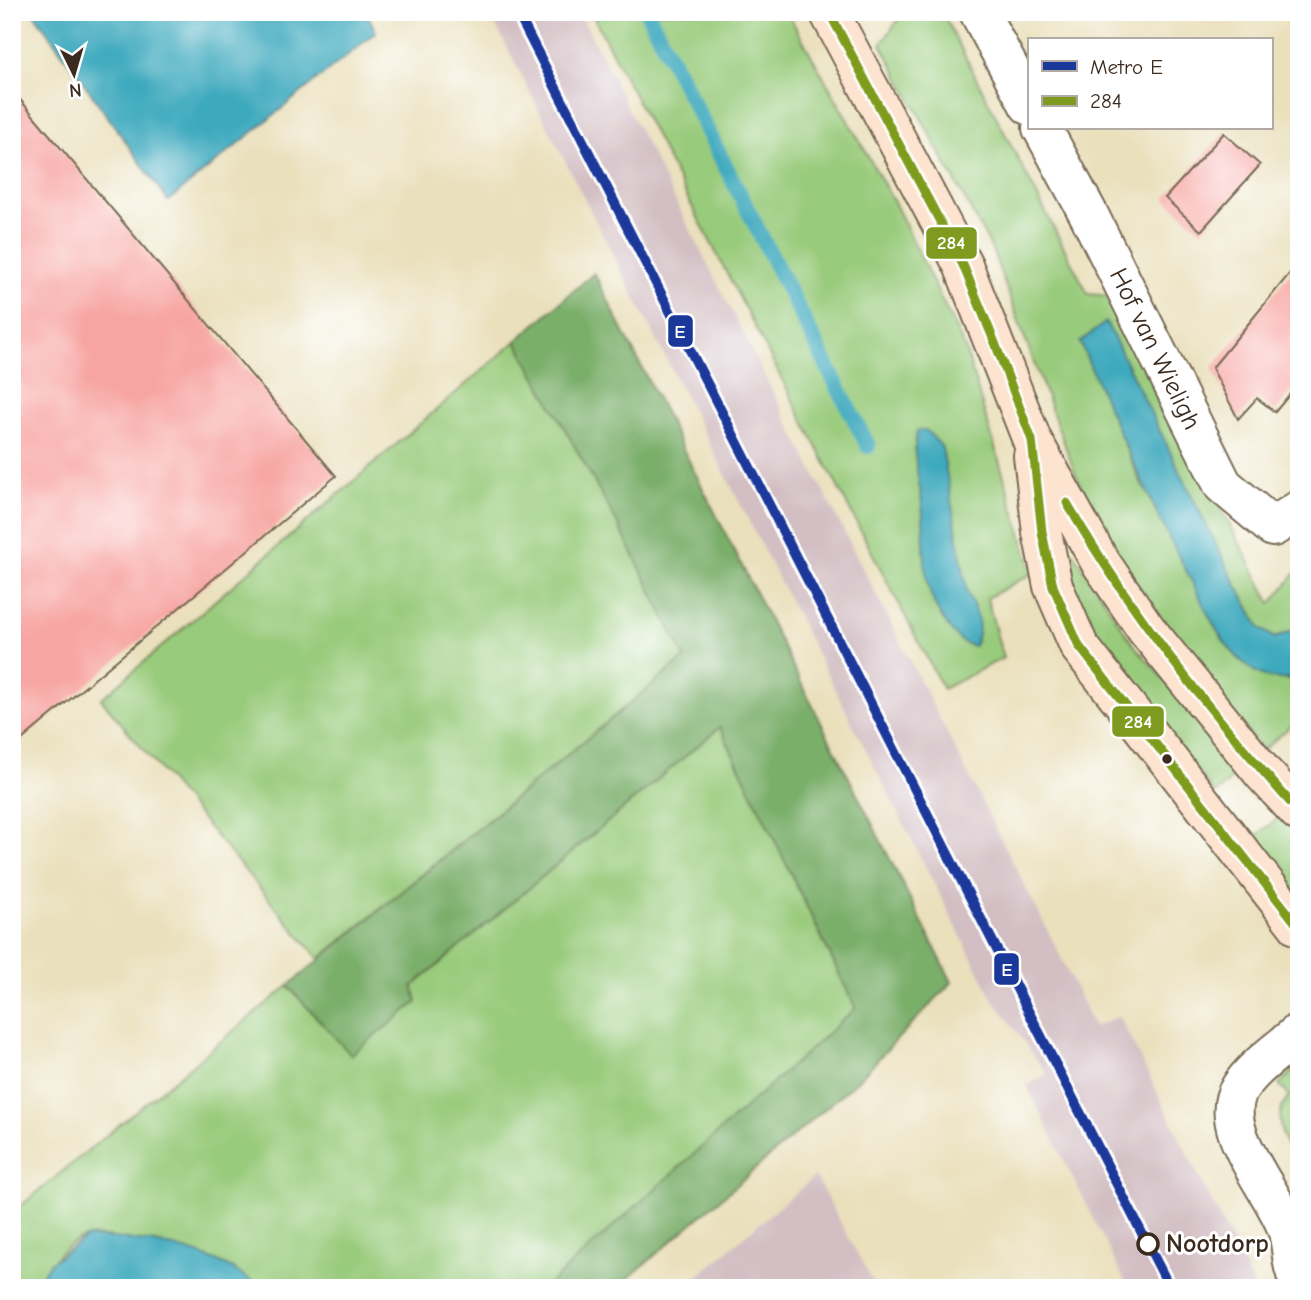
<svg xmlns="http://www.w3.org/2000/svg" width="1311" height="1300" font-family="'Comic Neue',sans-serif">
	<rect width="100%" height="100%" fill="#fff"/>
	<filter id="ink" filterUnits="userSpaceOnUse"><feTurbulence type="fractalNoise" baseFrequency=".0143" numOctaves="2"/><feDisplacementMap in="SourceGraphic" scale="14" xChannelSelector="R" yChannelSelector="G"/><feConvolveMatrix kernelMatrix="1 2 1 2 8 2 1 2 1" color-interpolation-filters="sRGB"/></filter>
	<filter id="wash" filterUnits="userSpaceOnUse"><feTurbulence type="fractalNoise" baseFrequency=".00686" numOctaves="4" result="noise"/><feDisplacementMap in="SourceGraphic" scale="28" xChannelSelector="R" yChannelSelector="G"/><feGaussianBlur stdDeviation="1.57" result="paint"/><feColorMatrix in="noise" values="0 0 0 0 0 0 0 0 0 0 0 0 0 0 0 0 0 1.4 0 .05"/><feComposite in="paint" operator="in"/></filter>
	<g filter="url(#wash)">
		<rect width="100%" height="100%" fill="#eae0bc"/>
		<!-- industrial -->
		<g fill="#d2bec3">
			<polygon points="489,12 579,12 1055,945 1094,1027 1119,1016 1255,1288 1128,1288 1027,1086 1047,1074 992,997"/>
			<polygon points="815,1176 876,1288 684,1288"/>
		</g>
		<!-- green -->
		<g fill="#99cb7b" stroke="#6a7a4c" stroke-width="2">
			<polygon points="591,12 787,12 896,206 965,348 1033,573 987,598 1003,658 943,689"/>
			<polygon points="904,12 942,12 1088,294 1111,296 1271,604 1299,569 1299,628 1275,638 1260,628 1228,569 1106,322 1081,342 1141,484 1288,680 1299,675 1299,719 1263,750 1198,673 1105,537 1076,475 991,247 881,44"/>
			<polygon points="516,341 621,528 686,657 319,959 101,699"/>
			<polygon points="1073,552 1133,644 1242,769 1215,794 1081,618 1060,560 1064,553"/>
			<path d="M720,727L856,1009L545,1288H260L250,1280C217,1269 116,1231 88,1237C63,1242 46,1269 34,1288H12V1213L288,986L351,1054L417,1002L413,986Z"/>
			<polygon points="1281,816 1299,836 1299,897 1252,839"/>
			<path d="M1299,1066V1169C1286,1144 1269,1121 1289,1096L1279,1084Z"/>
		</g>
		<!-- forest -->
		<polygon fill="#7aaf6b" stroke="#5a6c44" stroke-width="2" points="594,273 952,982 857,1081 617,1288 545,1288 856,1008 720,727 413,986 417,1002 351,1055 288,986 685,658 620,528 516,341"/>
		<!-- water -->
		<g fill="#3da9bd" stroke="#3c6a6e" stroke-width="2">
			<polygon points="33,12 367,12 376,32 168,201"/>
			<path d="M1106,322L1228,569L1260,628L1275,638L1299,628V675C1279,684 1261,678 1245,664C1219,643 1206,609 1191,580C1150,502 1114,423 1080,342Z"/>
			<path d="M926,430L942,447L967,592C976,612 984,625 974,646C961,643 957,638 949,628C917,587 927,552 922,505C920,480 911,456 917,431Z"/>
			<path d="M87,1237C145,1238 214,1249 260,1288H34L50,1263Z"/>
		</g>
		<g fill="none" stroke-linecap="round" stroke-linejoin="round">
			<!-- stream -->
			<polyline stroke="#3da9bd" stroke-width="16" points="647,12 868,446"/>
		</g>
		<g id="blocks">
			<!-- building -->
			<g fill="#f7a5a2">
				<polygon points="12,90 336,476 12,748"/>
				<polygon points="1224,133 1260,165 1201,231 1165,198"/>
				<polygon points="1299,262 1299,383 1275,412 1257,398 1238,419 1212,368"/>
			</g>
		</g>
	</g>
	<g filter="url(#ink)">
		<use href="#blocks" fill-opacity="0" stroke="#786a55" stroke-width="2"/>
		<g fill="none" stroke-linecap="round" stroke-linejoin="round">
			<defs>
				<g id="street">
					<polyline points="979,12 1029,105"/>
					<polyline points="1042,128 1089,215 1223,485 1273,527 1299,510"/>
					<path d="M1299,1032C1280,1050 1254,1066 1240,1088C1214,1128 1274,1190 1287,1229C1293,1247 1290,1264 1299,1281"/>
				</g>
				<g id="secondary">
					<polyline points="829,12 963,265 1032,440 1099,560 1146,629 1263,773 1299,812"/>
					<polyline points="1033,456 1042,532 1053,586 1079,646 1299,927"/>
				</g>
			</defs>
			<!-- street casing -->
			<use href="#street" stroke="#786a55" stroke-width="42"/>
			<!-- secondary casing -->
			<use href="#secondary" stroke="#786a55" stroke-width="42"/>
			<!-- street -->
			<use href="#street" stroke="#fff" stroke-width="38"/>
			<!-- secondary -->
			<use href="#secondary" stroke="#fde4d1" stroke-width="38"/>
			<defs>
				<g id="bus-1">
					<polyline points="829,12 963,265 995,343 1032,440 1042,532 1053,586 1079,646 1299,927"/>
					<path d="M1067,503C1132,615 1212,715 1299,812"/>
				</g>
			</defs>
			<!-- bus-1 casing -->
			<use href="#bus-1" stroke="#fff" stroke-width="14"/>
			<!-- bus-1 -->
			<use href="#bus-1" stroke="#7e9b1f" stroke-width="9"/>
			<defs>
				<polyline id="metro-1" points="517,12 1170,1288"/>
			</defs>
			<!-- metro-1 casing -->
			<use href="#metro-1" stroke="#fff" stroke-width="16"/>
			<!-- metro-1 -->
			<use href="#metro-1" stroke="#1a389a" stroke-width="10"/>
		</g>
	</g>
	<!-- markers -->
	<circle fill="#3b2a1e" stroke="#fff" stroke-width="2.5" cx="1167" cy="759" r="6"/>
	<circle fill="#fff" stroke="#3b2a1e" stroke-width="3.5" cx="1148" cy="1244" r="10"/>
	<g text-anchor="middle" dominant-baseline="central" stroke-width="6" stroke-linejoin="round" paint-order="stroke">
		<!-- street labels -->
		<g font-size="26" fill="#3b2a1e" stroke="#fff">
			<text transform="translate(1155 349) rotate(64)">Hof van Wieligh</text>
		</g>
		<!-- stop labels -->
		<g font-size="26" font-weight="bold" fill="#3b2a1e" stroke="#fff" text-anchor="start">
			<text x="1166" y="1244">Nootdorp</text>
		</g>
	</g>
	<g stroke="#fff" stroke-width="2.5">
		<rect x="925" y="226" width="53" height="34" rx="7" fill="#7e9b1f"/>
		<rect x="667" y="314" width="27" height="34" rx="7" fill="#1a389a"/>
		<rect x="1111" y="705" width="54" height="33" rx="7" fill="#7e9b1f"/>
		<rect x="993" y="952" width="27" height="34" rx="7" fill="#1a389a"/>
	</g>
	<g font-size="19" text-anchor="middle" font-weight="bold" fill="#fff">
		<text x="951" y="249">284</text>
		<text x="680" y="338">E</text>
		<text x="1138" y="728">284</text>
		<text x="1007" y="976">E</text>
	</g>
	<!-- margin -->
	<rect width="1311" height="1300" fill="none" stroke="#fff" stroke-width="42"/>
	<!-- legend -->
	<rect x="1028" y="38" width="245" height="91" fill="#ffffff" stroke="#b1aaa5" stroke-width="2"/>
	<rect x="1042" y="61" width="35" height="10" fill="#1a389a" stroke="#b1aaa5" stroke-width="2"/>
	<text x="1090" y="74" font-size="21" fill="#3b2a1e">Metro E</text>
	<rect x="1042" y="96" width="35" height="10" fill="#7e9b1f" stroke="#b1aaa5" stroke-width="2"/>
	<text x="1090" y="108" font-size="21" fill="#3b2a1e">284</text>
	<!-- north arrow -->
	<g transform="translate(74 74) rotate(175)" stroke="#ffffff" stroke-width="5" paint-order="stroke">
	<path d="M0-5L12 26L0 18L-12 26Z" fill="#3b2a1e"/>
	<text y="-10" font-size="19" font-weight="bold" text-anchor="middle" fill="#3b2a1e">N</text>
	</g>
</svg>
